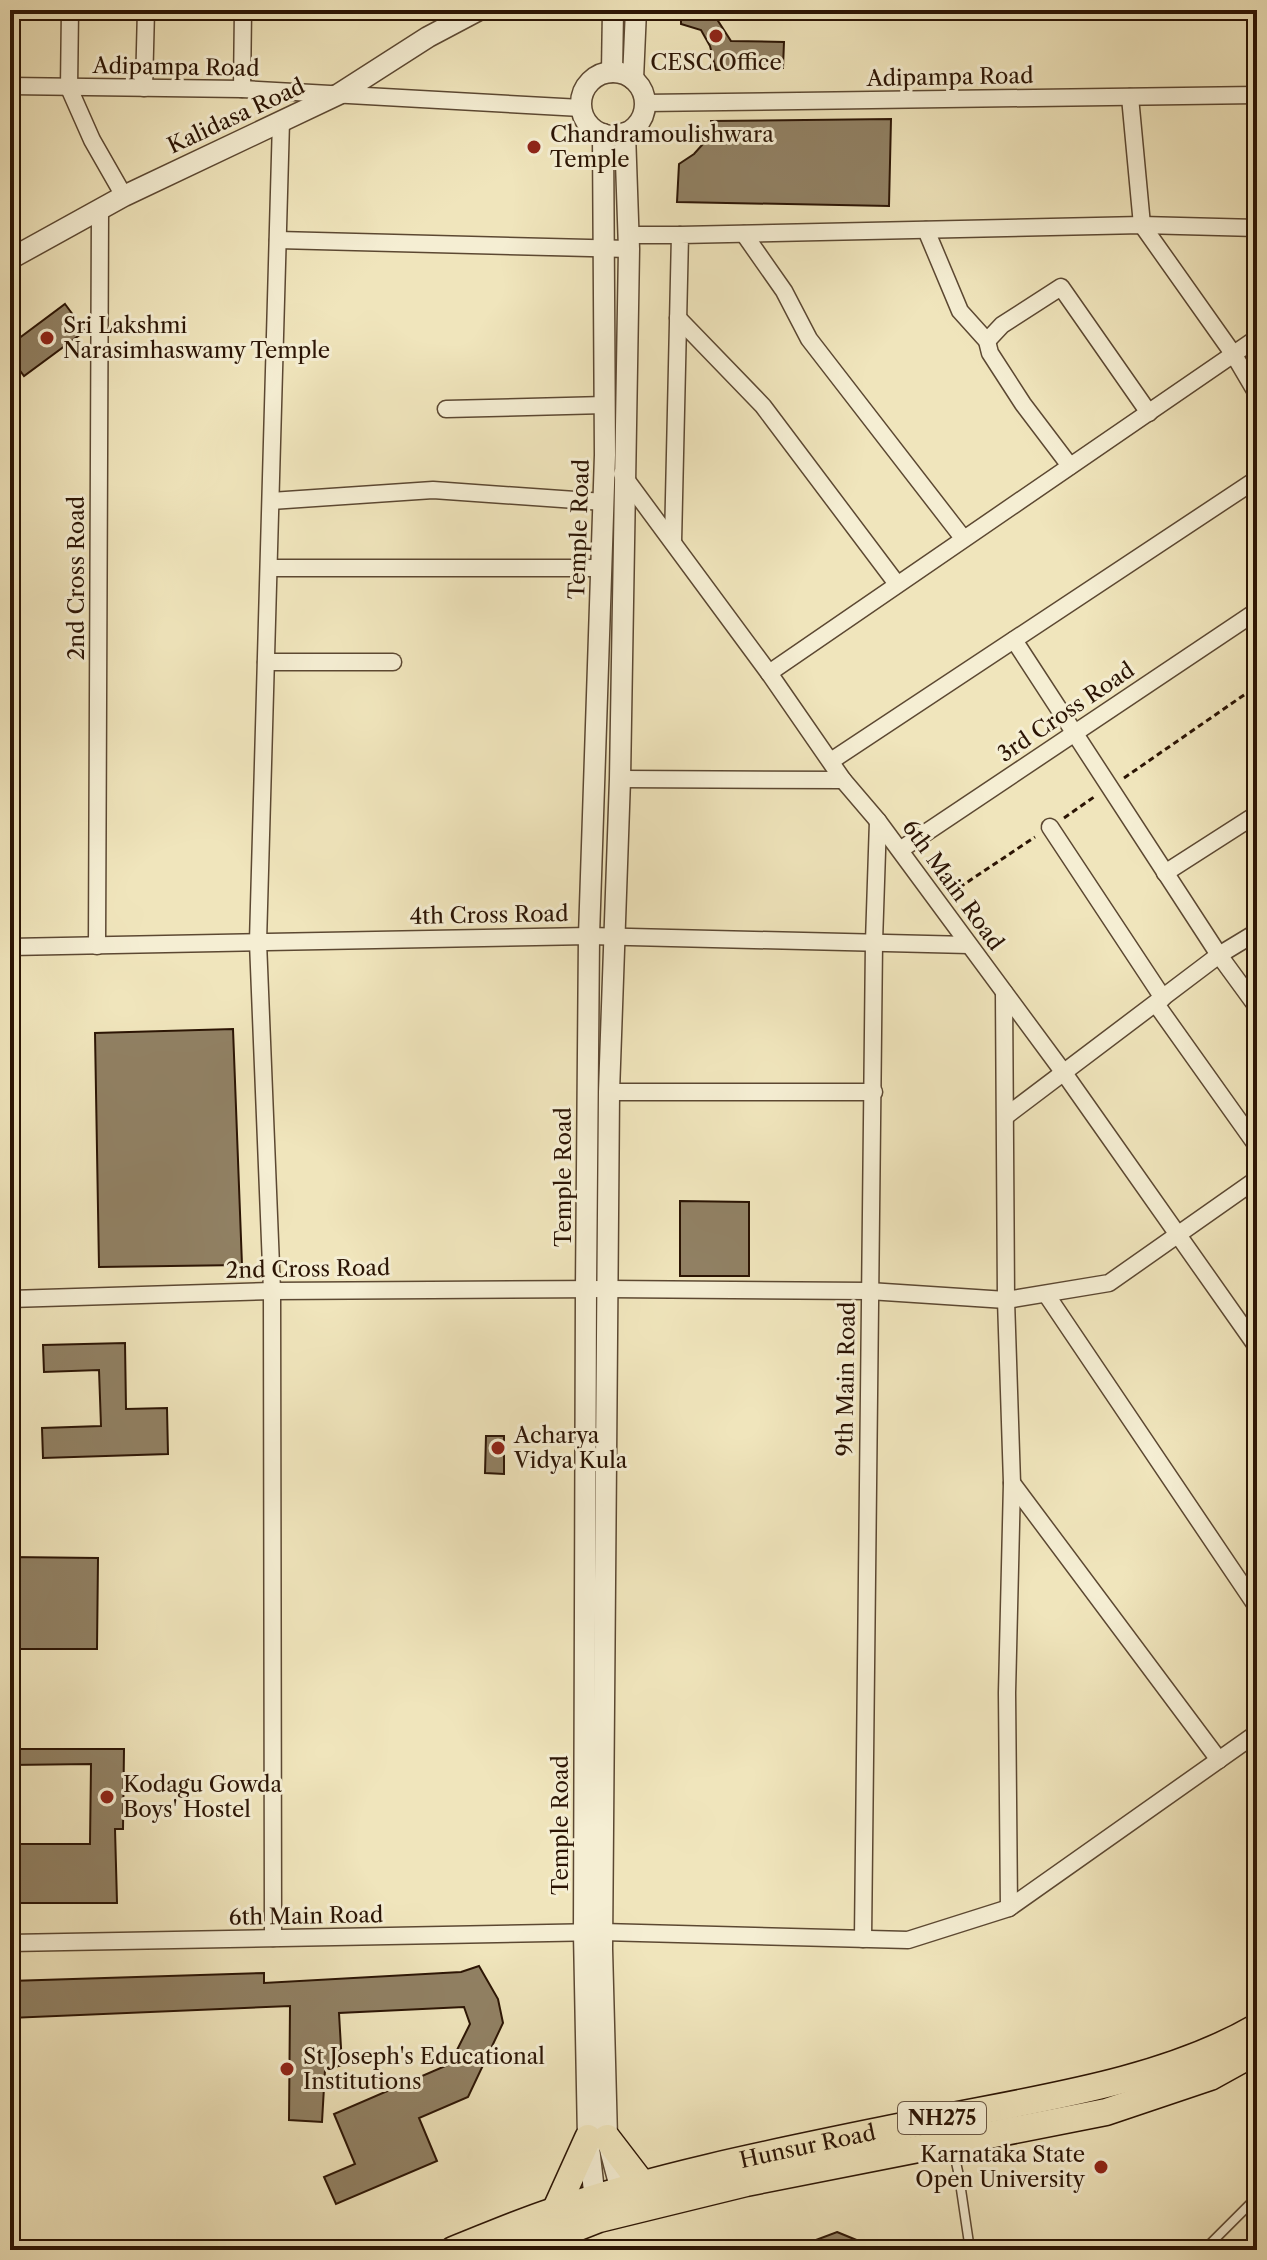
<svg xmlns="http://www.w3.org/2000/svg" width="1267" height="2260" font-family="'Libre Caslon Text',serif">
	<rect width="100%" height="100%" fill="#f0e5bc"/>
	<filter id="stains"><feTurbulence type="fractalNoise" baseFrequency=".0025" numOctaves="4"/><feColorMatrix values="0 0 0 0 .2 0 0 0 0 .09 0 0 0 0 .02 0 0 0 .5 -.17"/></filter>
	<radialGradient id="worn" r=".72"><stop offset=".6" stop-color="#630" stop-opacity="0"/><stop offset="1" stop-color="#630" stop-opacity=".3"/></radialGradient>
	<!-- building -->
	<g fill="#918164" stroke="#2b1404" stroke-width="2">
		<polygon points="681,10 711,10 731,41 784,42 783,68 716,70 710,46 701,30 681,24"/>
		<polygon points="891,119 889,206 677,202 679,164 694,154 711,135 711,121"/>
		<polygon points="65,304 85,331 24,376 10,357 10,345"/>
		<polygon points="233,1029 242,1265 99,1267 95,1033"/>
		<polygon points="680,1201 749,1202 749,1276 680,1276"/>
		<polygon points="125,1343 126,1409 167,1408 168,1454 43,1458 42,1428 101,1426 99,1370 44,1372 43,1345"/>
		<polygon points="486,1436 504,1436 504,1474 485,1473"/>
		<polygon points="10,1557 98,1558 97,1649 10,1649"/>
		<polygon points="10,1749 124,1749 123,1829 115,1829 117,1903 10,1903 10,1844 90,1844 91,1764 10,1765"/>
		<polygon points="479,1966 498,1999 503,2023 468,2097 419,2118 437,2161 336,2204 324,2177 355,2164 334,2114 450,2064 470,2024 464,2007 339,2013 342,2065 325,2070 322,2122 289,2120 290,2006 10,2018 10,1981 264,1973 264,1983 461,1972"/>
		<polygon points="837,2232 881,2250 793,2250 792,2249"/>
	</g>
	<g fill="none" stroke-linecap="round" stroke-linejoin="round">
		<defs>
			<g id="service">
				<polyline points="952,2144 959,2176 970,2250"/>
				<polyline points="1204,2250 1257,2197"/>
			</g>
			<g id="minor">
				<polyline points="70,10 69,88 92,140 124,196"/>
				<polyline points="10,86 242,89 581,108"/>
				<polyline points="144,88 146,10"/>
				<polyline points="242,89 243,10"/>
				<polyline points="1130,97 1142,225 1234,355 1257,394"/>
				<polyline points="644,103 1257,95"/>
				<polyline points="926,230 960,311 987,341 990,353 1023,404 1070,466"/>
				<polyline points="744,234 784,291 809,339 963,538"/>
				<polyline points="629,235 680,235"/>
				<polyline points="278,240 629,249"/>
				<polyline points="678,318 763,406 897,584"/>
				<polyline points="987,341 1002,325 1061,287 1149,413"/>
				<polyline points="446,409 605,405"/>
				<polyline points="622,474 769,673 843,780 878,821 1064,1073 1257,1347"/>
				<polyline points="271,501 433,490 604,502"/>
				<polyline points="673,542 680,235 1142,225 1257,228"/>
				<polyline points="269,568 602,568"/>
				<polyline points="1014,640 1219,955 1257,1007"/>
				<polyline points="266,662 393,662"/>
				<polyline points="769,673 1257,338"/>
				<polyline points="831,761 1257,479"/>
				<polyline points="620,779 843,780"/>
				<polyline points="1050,827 1163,998"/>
				<polyline points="900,850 1257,611"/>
				<polyline points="1165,873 1257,814"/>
				<polyline points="97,946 100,211"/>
				<polyline points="10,947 589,936 969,945"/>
				<polyline points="1004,992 1006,1300 1012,1483 1007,1693 1009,1908"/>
				<polyline points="1156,1004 1257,1146"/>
				<polyline points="609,1092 874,1092"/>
				<polyline points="1006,1116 1219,955 1257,932"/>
				<polyline points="1046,1294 1257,1607"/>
				<polyline points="10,1299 272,1291 608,1289 869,1291 1006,1300 1109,1283 1257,1179"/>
				<polyline points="1012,1483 1219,1760"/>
				<polyline points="273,1938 272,1291 258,942 281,121"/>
				<polyline points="863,1939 874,942 878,821"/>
				<polyline points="10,1943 602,1932 908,1940 1009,1908 1257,1733"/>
			</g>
			<g id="tertiary">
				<polyline points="612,72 613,10"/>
				<circle cx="613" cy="104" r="32"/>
				<polyline points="633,79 636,10"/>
				<polyline points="10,259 124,196 339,94 428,37 479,10"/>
				<polyline points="624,2202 607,2138 602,1949 609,1092 620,779 629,249 625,133"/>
				<polyline points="596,2209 588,2138 584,1933 586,1289 589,936 605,455 603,134"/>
			</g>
			<g id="primary">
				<polyline points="607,2138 643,2185"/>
				<polyline points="555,2211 588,2138"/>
				<path id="s1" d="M453,2250C486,2237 520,2222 554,2211C666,2173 792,2149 908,2125C1021,2101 1157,2085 1257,2027"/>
				<polyline points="520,2250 599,2219 746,2183 1106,2112 1210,2077 1257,2051"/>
			</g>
		</defs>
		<!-- service casing -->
		<use href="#service" stroke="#5c4832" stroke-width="11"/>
		<!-- minor casing -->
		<use href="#minor" stroke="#5c4832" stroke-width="19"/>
		<!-- tertiary casing -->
		<use href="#tertiary" stroke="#5c4832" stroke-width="23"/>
		<!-- primary casing -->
		<use href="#primary" stroke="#2b1404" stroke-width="29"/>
		<!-- path -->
		<g stroke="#2b1404" stroke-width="3" stroke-dasharray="6 4" stroke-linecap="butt">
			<polyline points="1124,778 1257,686"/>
			<polyline points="1064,818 1094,797"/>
			<polyline points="951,893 1035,837"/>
		</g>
		<!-- service -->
		<use href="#service" stroke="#f5eed3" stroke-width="8"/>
		<!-- minor -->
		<use href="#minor" stroke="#f5eed3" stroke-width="16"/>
		<!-- tertiary -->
		<use href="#tertiary" stroke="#f5eed3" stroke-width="20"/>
		<!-- primary -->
		<use href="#primary" stroke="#f0e5bc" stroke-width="26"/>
	</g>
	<!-- markers -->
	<g fill="#8f2418" stroke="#f5eed3" stroke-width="3">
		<circle cx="716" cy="36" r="8"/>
		<circle cx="534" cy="147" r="8"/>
		<circle cx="47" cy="338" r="8"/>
		<circle cx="498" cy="1448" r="8"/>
		<circle cx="107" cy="1797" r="8"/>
		<circle cx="287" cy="2069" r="8"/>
		<circle cx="1101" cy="2167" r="8"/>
	</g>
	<g text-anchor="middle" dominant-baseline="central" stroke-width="6" stroke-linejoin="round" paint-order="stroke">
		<!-- shield labels -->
		<rect fill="#f5eed3" stroke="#685542" stroke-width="2" x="898" y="2102" width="88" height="32" rx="6"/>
		<g font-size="20" font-weight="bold" fill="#2b1404">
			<text x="942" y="2118">NH275</text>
		</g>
		<!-- poi labels -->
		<g font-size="22" fill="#2b1404" stroke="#f5eed3" text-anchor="start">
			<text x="716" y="62" text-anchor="middle">CESC Office</text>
			<text x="550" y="134">Chandramoulishwara<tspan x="550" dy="25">Temple</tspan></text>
			<text x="63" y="325">Sri Lakshmi<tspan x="63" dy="25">Narasimhaswamy Temple</tspan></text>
			<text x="514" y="1435">Acharya<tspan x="514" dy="25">Vidya Kula</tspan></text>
			<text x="123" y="1784">Kodagu Gowda<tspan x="123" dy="25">Boys' Hostel</tspan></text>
			<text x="303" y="2056">St Joseph's Educational<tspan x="303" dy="25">Institutions</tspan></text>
			<text x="1085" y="2154" text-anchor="end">Karnataka State<tspan x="1085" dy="25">Open University</tspan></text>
		</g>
		<!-- street labels -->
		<g font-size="22" fill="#2b1404" stroke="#f5eed3">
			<text transform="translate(176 67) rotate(1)">Adipampa Road</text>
			<text transform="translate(950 77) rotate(-1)">Adipampa Road</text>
			<text transform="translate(236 116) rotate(-25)">Kalidasa Road</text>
			<text transform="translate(579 529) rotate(-88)">Temple Road</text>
			<text transform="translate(76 578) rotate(-90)">2nd Cross Road</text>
			<text transform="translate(1066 712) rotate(-34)">3rd Cross Road</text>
			<text transform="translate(953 885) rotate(54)">6th Main Road</text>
			<text transform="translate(489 915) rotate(-1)">4th Cross Road</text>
			<text transform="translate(563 1177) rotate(-90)">Temple Road</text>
			<text transform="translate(308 1269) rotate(-1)">2nd Cross Road</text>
			<text transform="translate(846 1379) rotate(-89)">9th Main Road</text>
			<text transform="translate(560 1825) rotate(-90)">Temple Road</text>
			<text transform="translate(306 1916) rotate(-1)">6th Main Road</text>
			<text stroke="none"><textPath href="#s1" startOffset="370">Hunsur Road</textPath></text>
		</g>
	</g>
	<!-- margin -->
	<rect width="1267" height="2260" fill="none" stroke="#f0e5bc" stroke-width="40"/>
	<rect x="12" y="12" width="1243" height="2236" fill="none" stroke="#2b1404" stroke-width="4"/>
	<rect x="20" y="20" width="1227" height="2220" fill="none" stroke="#2b1404" stroke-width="2"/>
	<rect width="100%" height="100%" filter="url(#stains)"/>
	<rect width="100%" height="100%" fill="url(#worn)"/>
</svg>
